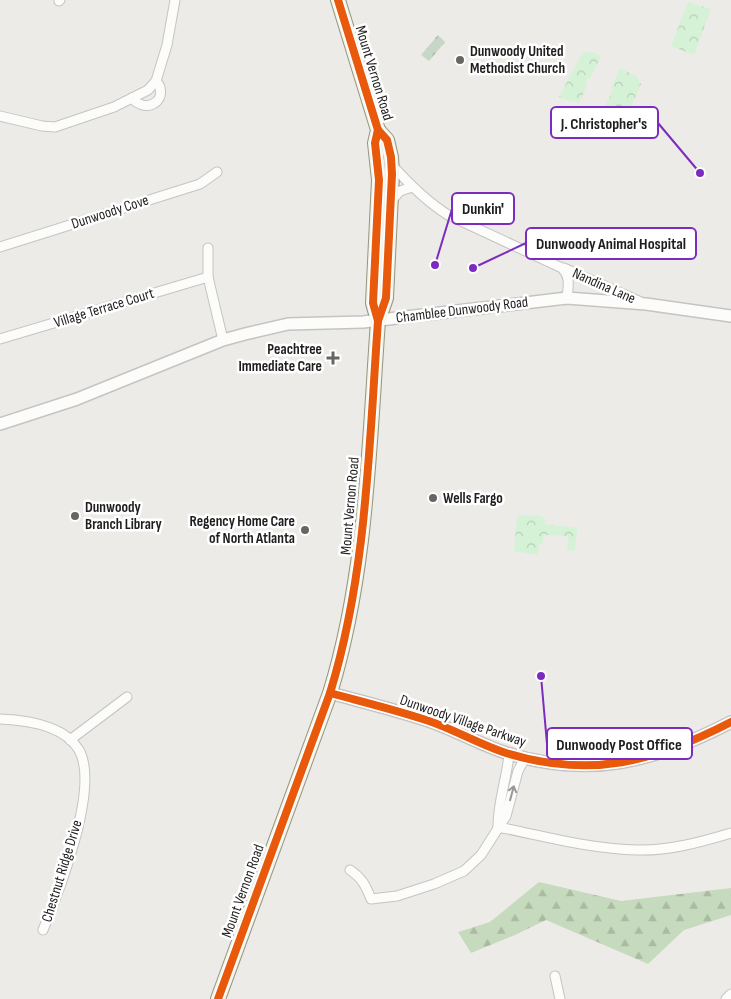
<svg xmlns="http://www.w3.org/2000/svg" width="731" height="999" font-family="'Sofia Sans Condensed',sans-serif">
	<defs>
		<pattern id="forest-firs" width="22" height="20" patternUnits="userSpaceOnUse" patternTransform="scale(1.25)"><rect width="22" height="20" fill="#c6dabd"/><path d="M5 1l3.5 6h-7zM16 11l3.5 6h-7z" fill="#aabba2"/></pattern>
		<pattern id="cemetery-stones" width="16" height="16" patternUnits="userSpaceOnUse" patternTransform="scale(1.25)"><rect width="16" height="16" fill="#c6d7c7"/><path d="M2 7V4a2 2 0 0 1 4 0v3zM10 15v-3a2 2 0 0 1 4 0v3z" fill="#aab8aa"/></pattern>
		<pattern id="park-crowns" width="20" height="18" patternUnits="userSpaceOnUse" patternTransform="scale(1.25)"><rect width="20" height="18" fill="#d5f2d7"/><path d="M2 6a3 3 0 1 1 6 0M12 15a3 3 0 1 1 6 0" fill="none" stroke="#b6cfb8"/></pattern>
	</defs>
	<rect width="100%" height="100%" fill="#edebe7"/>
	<!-- forest -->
	<polygon fill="url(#forest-firs)" points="539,882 621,901 731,888 731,915 684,930 648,964 546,920 515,935 471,953 458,932 490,922"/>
	<!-- cemetery -->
	<polygon fill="url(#cemetery-stones)" points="438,35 445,42 429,61 421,55"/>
	<!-- park -->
	<g fill="url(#park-crowns)">
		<polygon points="688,2 711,9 694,55 671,46"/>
		<polygon points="592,52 601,56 590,79 588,78 585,84 587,85 580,102 566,100 559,97 582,53"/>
		<path d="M620,68L636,76L641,84L628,115L618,128C610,125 608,119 600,116L613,90L611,89Z"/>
		<polygon points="517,515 540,516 545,518 545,524 577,528 575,551 567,550 568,536 544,535 543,544 539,544 538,555 514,551"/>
	</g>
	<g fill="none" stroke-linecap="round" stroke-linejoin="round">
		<defs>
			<g id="minor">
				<polyline points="59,1 60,0"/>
				<path d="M132,98C145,113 164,103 160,88C160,85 157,83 156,81"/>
				<polyline points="0,116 42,126 55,127 114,107 148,90 156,81 167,45 175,0"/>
				<path d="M392,165C409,184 426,201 448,215L562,268C571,277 568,287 567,298"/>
				<polyline points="392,200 400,191 412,187"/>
				<polyline points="0,247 200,184 217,172"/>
				<polyline points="208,248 208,277 223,340"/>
				<polyline points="564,268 639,301"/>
				<polyline points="0,339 208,277"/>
				<path d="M0,719C26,720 64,725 79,750C100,787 59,892 43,930"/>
				<polyline points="70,740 127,697"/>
				<path d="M498,826C498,801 507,778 509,754"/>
				<path d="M498,827C544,836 591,849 637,850C669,851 701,842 731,833"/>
				<path d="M350,870C362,878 366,886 371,899L397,896L434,884L464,871L481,855L506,816L518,771L525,758"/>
				<polyline points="555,976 560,999"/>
				<polyline points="726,999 731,994"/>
			</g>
			<g id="tertiary">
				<polyline points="0,424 77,399 223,340 245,334 288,324 363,322 567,298 646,304 731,316"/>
				<path d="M330,693C363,702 396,710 429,721C455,730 479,744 506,753C591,779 654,762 731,722"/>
			</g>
			<g id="secondary">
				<polyline points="378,130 387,140 391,157 392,174 386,298 378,321"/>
				<path d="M218,999L330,693C367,573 369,445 378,321L373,303L379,180L375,143L378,130L338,0"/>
			</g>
		</defs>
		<!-- minor casing -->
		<use href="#minor" stroke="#c5c4c3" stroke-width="11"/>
		<!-- tertiary casing -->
		<use href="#tertiary" stroke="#c5c4c3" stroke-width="14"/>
		<!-- secondary casing -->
		<use href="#secondary" stroke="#93967f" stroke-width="16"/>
		<!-- minor -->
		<use href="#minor" stroke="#fcfcfb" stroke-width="9"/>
		<!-- tertiary -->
		<use href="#tertiary" stroke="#fcfcfb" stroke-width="11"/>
		<!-- secondary -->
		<use href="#secondary" stroke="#f2f3ea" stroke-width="14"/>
		<defs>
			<g id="cycleway">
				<polyline points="378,130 387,140 391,157 392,174 386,298 378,321"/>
				<path d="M330,693C363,702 396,710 429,721C455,730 479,744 506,753C591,779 654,762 731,722"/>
				<path d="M218,999L330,693C367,573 369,445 378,321L373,303L379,180L375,143L378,130L338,0"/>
			</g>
		</defs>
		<!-- cycleway casing -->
		<use href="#cycleway" stroke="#fff" stroke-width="11"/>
		<!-- cycleway -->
		<use href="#cycleway" stroke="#e8590c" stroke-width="8"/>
	</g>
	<!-- one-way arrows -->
	<defs><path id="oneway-shaft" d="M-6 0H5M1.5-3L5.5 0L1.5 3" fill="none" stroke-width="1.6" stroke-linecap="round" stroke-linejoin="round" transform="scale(1.25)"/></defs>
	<use stroke="#989898" href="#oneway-shaft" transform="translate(512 793) rotate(-75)"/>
	<!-- markers -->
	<g fill="#666664" stroke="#fff" stroke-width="2">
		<circle cx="460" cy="60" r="5"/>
		<path d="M330.5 350.5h5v5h5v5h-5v5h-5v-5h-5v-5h5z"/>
		<circle cx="433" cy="498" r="5"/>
		<circle cx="75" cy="516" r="5"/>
		<circle cx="305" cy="530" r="5"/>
	</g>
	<g text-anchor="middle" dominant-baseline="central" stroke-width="5" stroke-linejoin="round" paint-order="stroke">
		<!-- poi labels -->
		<g font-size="15" font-weight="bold" fill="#1e1e1e" stroke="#fff" text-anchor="start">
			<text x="470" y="51">Dunwoody United<tspan x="470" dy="17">Methodist Church</tspan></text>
			<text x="322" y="349" text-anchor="end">Peachtree<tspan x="322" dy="17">Immediate Care</tspan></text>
			<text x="443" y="498">Wells Fargo</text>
			<text x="85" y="507">Dunwoody<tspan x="85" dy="17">Branch Library</tspan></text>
			<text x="295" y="521" text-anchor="end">Regency Home Care<tspan x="295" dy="17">of North Atlanta</tspan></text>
		</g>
		<!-- street labels -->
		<g font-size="15" fill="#1e1e1e" stroke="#fff">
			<text transform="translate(374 73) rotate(73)">Mount Vernon Road</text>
			<text transform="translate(110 212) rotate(-18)">Dunwoody Cove</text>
			<text transform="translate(604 286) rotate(24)">Nandina Lane</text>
			<text transform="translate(104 308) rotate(-17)">Village Terrace Court</text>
			<text transform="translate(462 310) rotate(-7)">Chamblee Dunwoody Road</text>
			<text transform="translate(350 506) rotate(-85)">Mount Vernon Road</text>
			<text transform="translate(463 721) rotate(19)">Dunwoody Village Parkway</text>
			<text transform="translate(62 871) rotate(-73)">Chestnut Ridge Drive</text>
			<text transform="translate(243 891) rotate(-70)">Mount Vernon Road</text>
		</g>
	</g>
	<!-- callouts -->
	<path fill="none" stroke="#7b2cbf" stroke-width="2" d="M700 173L658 123M435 265L452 209M473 268L526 243M541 676L547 744"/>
	<g fill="#7b2cbf" stroke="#fff" stroke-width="2">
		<circle cx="700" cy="173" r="5"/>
		<circle cx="435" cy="265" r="5"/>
		<circle cx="473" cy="268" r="5"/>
		<circle cx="541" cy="676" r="5"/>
	</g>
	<g fill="#fff" stroke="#7b2cbf" stroke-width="2">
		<rect x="551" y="107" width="107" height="31" rx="5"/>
		<rect x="452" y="193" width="62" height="31" rx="5"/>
		<rect x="526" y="228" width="170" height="31" rx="5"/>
		<rect x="547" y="728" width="145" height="31" rx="5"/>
	</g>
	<g font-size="16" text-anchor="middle" font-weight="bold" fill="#1e1e1e">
		<text x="604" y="129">J. Christopher's</text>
		<text x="483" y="214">Dunkin'</text>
		<text x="611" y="249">Dunwoody Animal Hospital</text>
		<text x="619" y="750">Dunwoody Post Office</text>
	</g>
</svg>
